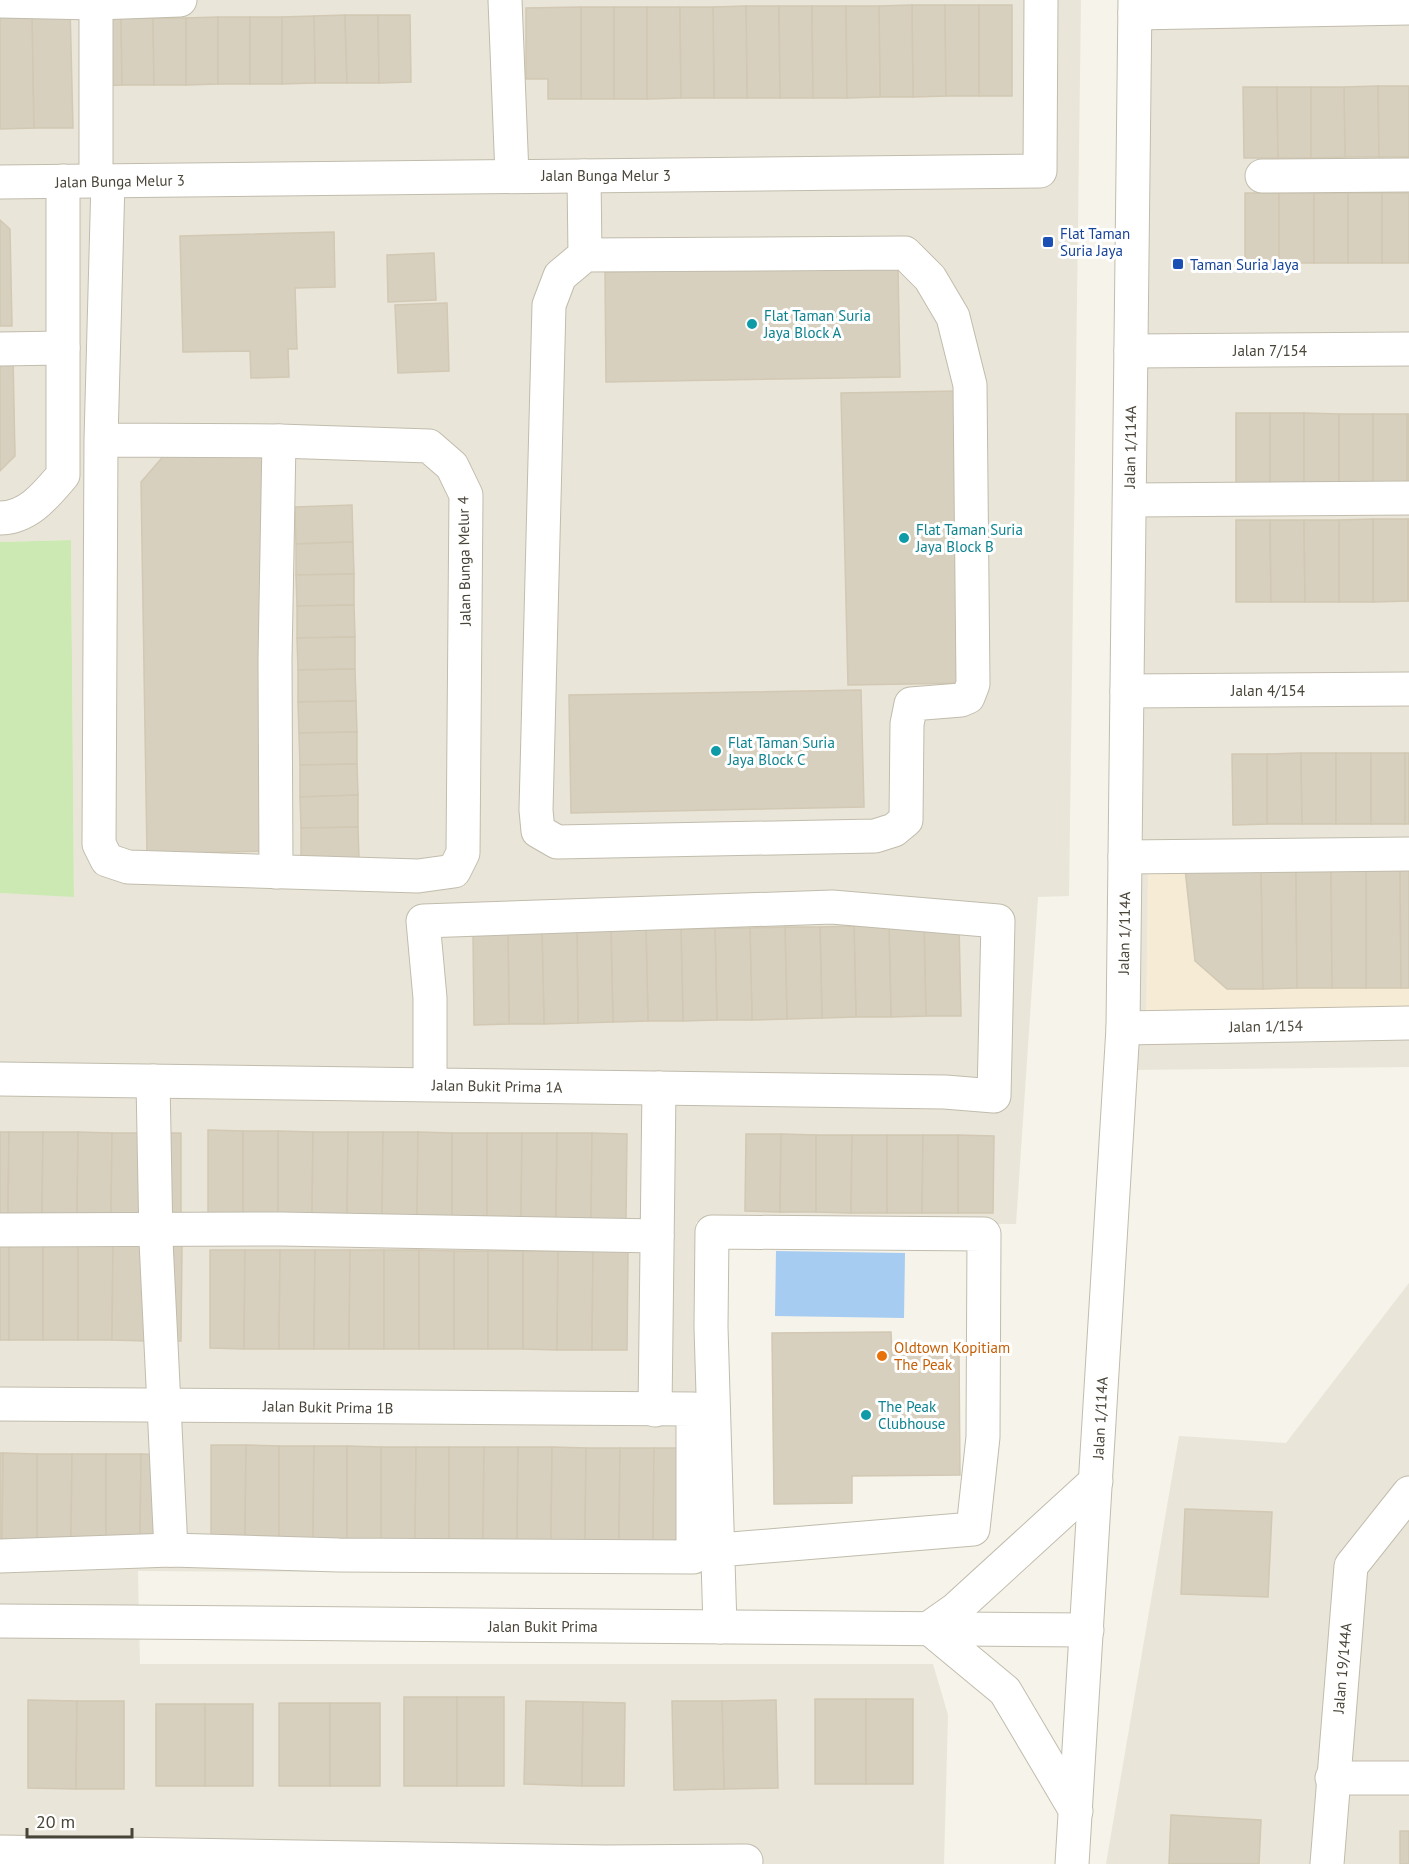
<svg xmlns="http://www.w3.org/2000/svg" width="1409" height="1864" font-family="'PT Sans',sans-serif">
	<rect width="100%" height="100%" fill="#f5f3ea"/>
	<!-- residential -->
	<g fill="#e9e5d8">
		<polygon points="0,0 1081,0 1069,896 1038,897 1016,1224 696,1222 701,1574 138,1571 140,1664 933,1664 948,1715 944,1864 0,1864 0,893 74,896 71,540 0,542"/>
		<polygon points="1152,0 1409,0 1409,1067 1128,1070"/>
		<polygon points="1409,1283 1409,1864 1106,1864 1179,1436 1286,1443"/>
	</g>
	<!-- commercial -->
	<polygon fill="#f6ecd6" points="1409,862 1409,1011 1146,1014 1148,865"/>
	<!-- green -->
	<polygon fill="#cce9b3" points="71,540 74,897 0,893 0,542"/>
	<!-- water -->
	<polygon fill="#a7ccf1" points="776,1251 905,1253 904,1318 775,1316"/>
	<!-- building -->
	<g fill="#d7d0bf" stroke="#d2c8b3" stroke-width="1.5">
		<polygon points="912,5 945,5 946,96 913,97"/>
		<polygon points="912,5 913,97 880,97 879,6"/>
		<polygon points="945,5 979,5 979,96 946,96"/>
		<rect x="979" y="5" width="33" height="91"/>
		<polygon points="746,6 779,6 780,98 747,98"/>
		<polygon points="746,6 747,98 714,98 713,7"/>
		<polygon points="779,6 812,6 813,98 780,98"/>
		<polygon points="812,6 846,6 847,98 813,98"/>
		<polygon points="846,6 879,6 880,97 847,98"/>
		<polygon points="32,7 34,128 0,129 0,8"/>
		<polygon points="32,7 70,7 73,128 34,128"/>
		<rect x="581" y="7" width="33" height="92"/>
		<polygon points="581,7 581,99 548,99 548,79 526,79 526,8"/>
		<rect x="614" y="7" width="33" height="92"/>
		<polygon points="647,7 680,7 681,98 647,99"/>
		<polygon points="680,7 713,7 714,98 681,98"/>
		<polygon points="345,15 347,83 315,83 314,16"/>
		<polygon points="345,15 378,15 379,83 347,83"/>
		<polygon points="378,15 410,15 411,82 379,83"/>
		<polygon points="314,16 315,83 282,84 282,17"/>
		<polygon points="218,17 218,84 186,85 186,18"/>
		<rect x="218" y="17" width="32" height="67"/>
		<rect x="250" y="17" width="32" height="67"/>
		<polygon points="121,18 122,85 90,86 89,19"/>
		<polygon points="121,18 153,18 154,85 122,85"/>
		<polygon points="153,18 186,18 186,85 154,85"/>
		<polygon points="1378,86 1379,157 1345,157 1344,87"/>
		<polygon points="1378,86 1409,86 1409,157 1379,157"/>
		<polygon points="1243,87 1277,87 1278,158 1244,158"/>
		<polygon points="1277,87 1311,87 1311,158 1278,158"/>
		<polygon points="1311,87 1344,87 1345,157 1311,158"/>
		<rect x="1245" y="193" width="34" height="70"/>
		<rect x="1279" y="193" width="35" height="70"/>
		<rect x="1314" y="193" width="34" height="70"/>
		<rect x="1348" y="193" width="34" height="70"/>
		<rect x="1382" y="193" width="27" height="70"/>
		<polygon points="0,220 10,229 12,326 0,326"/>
		<polygon points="334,232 335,287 295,288 297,349 288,349 289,377 251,378 250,351 183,352 180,236"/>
		<polygon points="434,253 436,300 388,302 387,255"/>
		<polygon points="898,267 900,377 606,382 605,272"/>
		<polygon points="447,303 449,371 398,373 395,305"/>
		<polygon points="0,358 13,358 15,456 0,471"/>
		<polygon points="960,391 966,683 848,685 841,393"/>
		<rect x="1236" y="413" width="34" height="76"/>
		<rect x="1270" y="413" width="34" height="76"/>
		<polygon points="1304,413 1339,414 1339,489 1304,489"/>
		<rect x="1339" y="414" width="34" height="75"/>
		<rect x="1373" y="414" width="34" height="75"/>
		<rect x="1407" y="414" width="2" height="75"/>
		<polygon points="167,452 263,454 269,851 147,854 141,482"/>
		<polygon points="352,505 353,542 296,544 295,507"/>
		<polygon points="1373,519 1408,519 1408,601 1373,602"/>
		<polygon points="1373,519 1373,602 1339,602 1339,520"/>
		<rect x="1408" y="519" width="1" height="82"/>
		<polygon points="1236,520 1270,520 1271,602 1236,602"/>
		<polygon points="1270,520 1304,520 1305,602 1271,602"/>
		<polygon points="1304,520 1339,520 1339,602 1305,602"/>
		<polygon points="353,542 354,574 296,575 296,544"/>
		<polygon points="354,574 354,605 297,606 296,575"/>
		<polygon points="354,605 355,637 297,638 297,606"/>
		<polygon points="355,637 355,669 298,670 297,638"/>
		<polygon points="355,669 356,701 298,702 298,670"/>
		<polygon points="861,690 864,807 571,813 569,695"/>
		<polygon points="356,701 357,732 299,733 298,702"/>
		<polygon points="357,732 357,764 300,765 299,733"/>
		<polygon points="1301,753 1302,824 1267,824 1267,754"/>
		<polygon points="1301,753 1336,753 1336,824 1302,824"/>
		<rect x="1336" y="753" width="35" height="71"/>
		<rect x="1371" y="753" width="34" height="71"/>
		<rect x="1405" y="753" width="4" height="71"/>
		<polygon points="1232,754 1267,754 1267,824 1233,825"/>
		<polygon points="357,764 358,795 300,797 300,765"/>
		<polygon points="358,795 358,827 301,828 300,797"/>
		<polygon points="358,827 359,859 301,860 301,828"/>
		<polygon points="1400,865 1401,988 1366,988 1366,866"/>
		<polygon points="1400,865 1409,865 1409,988 1401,988"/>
		<polygon points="1261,866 1263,989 1227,989 1195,961 1185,869"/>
		<polygon points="1261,866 1296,866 1297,988 1263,989"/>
		<polygon points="1296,866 1331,866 1332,988 1297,988"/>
		<polygon points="1331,866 1366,866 1366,988 1332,988"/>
		<polygon points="924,924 959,924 961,1016 926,1016"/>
		<polygon points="924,924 926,1016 891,1017 889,925"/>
		<polygon points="889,925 891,1017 856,1017 854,926"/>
		<polygon points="854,926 856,1017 822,1018 820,927"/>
		<polygon points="785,927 820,927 822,1018 787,1019"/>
		<polygon points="785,927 787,1019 752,1020 750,928"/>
		<polygon points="715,928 750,928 752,1020 717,1020"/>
		<polygon points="715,928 717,1020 683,1021 681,929"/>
		<polygon points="646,929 681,929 683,1021 648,1021"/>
		<polygon points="646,929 648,1021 613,1022 611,931"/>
		<polygon points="577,931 611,931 613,1022 578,1023"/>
		<polygon points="577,931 578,1023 544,1024 542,932"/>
		<polygon points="508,932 542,932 544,1024 509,1024"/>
		<polygon points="508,932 509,1024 474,1025 473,933"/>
		<polygon points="208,1130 243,1131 243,1217 208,1217"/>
		<polygon points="243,1131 278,1131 278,1218 243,1217"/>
		<polygon points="278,1131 313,1132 312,1218 278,1218"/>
		<polygon points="0,1132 9,1132 8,1214 0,1214"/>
		<polygon points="9,1132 43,1132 42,1214 8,1214"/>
		<polygon points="43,1132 78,1132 77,1215 42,1214"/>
		<polygon points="78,1132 112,1133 111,1215 77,1215"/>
		<polygon points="313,1132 348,1132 347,1218 312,1218"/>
		<polygon points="348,1132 383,1132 382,1218 347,1218"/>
		<polygon points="383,1132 418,1132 417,1218 382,1218"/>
		<polygon points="418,1132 452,1133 452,1219 417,1218"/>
		<polygon points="112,1133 147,1133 146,1215 111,1215"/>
		<polygon points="147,1133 181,1133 181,1215 146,1215"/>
		<rect x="452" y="1133" width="35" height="86"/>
		<polygon points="487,1133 522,1133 521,1219 487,1219"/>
		<polygon points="522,1133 557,1133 556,1219 521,1219"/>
		<polygon points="557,1133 592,1133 591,1220 556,1219"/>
		<polygon points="592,1133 627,1134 626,1220 591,1220"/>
		<polygon points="746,1134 781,1134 780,1212 745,1211"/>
		<polygon points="781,1134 816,1135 816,1212 780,1212"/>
		<polygon points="816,1135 852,1135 851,1213 816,1212"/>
		<polygon points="852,1135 887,1135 887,1213 851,1213"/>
		<polygon points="887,1135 923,1135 922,1213 887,1213"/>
		<polygon points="923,1135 958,1135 958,1213 922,1213"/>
		<polygon points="958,1135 994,1136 993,1213 958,1213"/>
		<rect x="0" y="1244" width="9" height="96"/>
		<rect x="9" y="1244" width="34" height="96"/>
		<rect x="43" y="1244" width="35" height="96"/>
		<polygon points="78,1244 113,1244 112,1340 78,1340"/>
		<polygon points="113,1244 147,1244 147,1341 112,1340"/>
		<polygon points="147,1244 182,1244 181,1341 147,1341"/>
		<polygon points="210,1250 245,1250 244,1349 210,1348"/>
		<polygon points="245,1250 280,1250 279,1349 244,1349"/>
		<polygon points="280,1250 315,1250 314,1349 279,1349"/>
		<polygon points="315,1250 350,1250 349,1349 314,1349"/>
		<polygon points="350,1250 384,1250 384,1349 349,1349"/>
		<rect x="384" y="1250" width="35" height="99"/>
		<polygon points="419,1250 454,1251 454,1349 419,1349"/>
		<rect x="454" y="1251" width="34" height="98"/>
		<rect x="488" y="1251" width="35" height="98"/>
		<polygon points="523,1251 558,1251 557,1350 523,1349"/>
		<polygon points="558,1251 593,1251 592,1350 557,1350"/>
		<polygon points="593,1251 628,1251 627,1350 592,1350"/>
		<polygon points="891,1332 892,1355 959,1354 960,1475 852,1476 852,1503 774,1504 772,1333"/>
		<polygon points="211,1445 246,1445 245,1538 211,1538"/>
		<polygon points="246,1445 279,1446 279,1538 245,1538"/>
		<polygon points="279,1446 314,1446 313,1539 279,1538"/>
		<polygon points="314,1446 347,1446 347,1539 313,1539"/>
		<polygon points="347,1446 381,1447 381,1540 347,1539"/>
		<polygon points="381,1447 416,1447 415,1540 381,1540"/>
		<polygon points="416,1447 449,1447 449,1540 415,1540"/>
		<polygon points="449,1447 484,1447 483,1540 449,1540"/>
		<polygon points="484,1447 518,1447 517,1540 483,1540"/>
		<polygon points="518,1447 552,1447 551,1540 517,1540"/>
		<polygon points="552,1447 586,1448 585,1541 551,1540"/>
		<polygon points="586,1448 620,1448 619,1541 585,1541"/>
		<polygon points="620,1448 654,1448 653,1541 619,1541"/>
		<polygon points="654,1448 688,1448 688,1541 653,1541"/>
		<polygon points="0,1453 3,1453 2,1541 0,1541"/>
		<polygon points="3,1453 37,1454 37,1541 2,1541"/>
		<polygon points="37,1454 72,1454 71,1542 37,1541"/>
		<polygon points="72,1454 106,1454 106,1542 71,1542"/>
		<polygon points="106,1454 141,1454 140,1542 106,1542"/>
		<polygon points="141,1454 175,1455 175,1542 140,1542"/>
		<polygon points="1185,1509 1272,1512 1268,1597 1181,1594"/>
		<rect x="404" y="1697" width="53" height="89"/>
		<rect x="457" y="1697" width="47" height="89"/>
		<rect x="815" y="1699" width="51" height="85"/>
		<rect x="866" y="1699" width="47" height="85"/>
		<polygon points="28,1700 77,1701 76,1789 28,1788"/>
		<polygon points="776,1700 778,1788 724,1789 722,1701"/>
		<polygon points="77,1701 124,1701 124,1789 76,1789"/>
		<polygon points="526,1701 583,1702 582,1786 524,1784"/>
		<polygon points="672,1701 722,1701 724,1789 674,1790"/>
		<polygon points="583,1702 625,1703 624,1786 582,1786"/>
		<rect x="279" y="1703" width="51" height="83"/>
		<rect x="330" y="1703" width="50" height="83"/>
		<rect x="156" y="1704" width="49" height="82"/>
		<rect x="205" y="1704" width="48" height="82"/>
		<polygon points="1171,1815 1261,1820 1259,1864 1169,1864"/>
		<rect x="1400" y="1831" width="9" height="33"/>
	</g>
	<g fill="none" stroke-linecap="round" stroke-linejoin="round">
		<defs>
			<g id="minor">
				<polyline points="96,0 96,181"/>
				<polyline points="505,0 512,175"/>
				<polyline points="0,1 96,3 180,0"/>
				<polyline points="1135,13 1409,8"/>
				<polyline points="584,176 585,255 905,253 930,278 953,317 970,385 973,684 968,697 961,700 911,704 907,724 906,820 894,830 875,836 557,842 538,831 536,810 549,305 560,276 585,255"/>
				<polyline points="1262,176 1409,175"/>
				<polyline points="0,182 1040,171 1041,0"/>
				<polyline points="0,349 63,348"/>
				<polyline points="1131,351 1409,349"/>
				<polyline points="101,440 279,441 429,446 452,466 466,495 463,853 454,871 418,876 128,867 107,860 99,844 101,440 108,181"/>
				<polyline points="1130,500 1409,498"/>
				<path d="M0,518C28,518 46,495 63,475V181"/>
				<polyline points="1127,691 1409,689"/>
				<polyline points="1125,857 1409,854"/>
				<polyline points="276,872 275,660 279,441"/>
				<polyline points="1123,1028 1409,1023"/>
				<polyline points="0,1079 945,1092 994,1096 998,921 832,907 423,921 430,998 430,1085"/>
				<polyline points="153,1081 156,1241 171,1550"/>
				<polyline points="0,1230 281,1229 657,1236"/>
				<polyline points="0,1404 693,1409 693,1557 339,1555 171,1550 0,1556"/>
				<polyline points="655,1410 659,1088"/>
				<polyline points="719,1550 973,1529 983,1437 984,1234 712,1232 711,1327 720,1627"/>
				<polyline points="0,1621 1087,1630"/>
				<polyline points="929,1628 1005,1691 1076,1811"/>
				<polyline points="929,1628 956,1609 1096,1481"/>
				<polyline points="1332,1778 1409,1778"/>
				<polyline points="0,1852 606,1862 746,1861"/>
				<polyline points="1072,1864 1123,1028 1135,0"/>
				<polyline points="1327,1864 1351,1566 1409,1493"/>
			</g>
		</defs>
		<!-- minor casing -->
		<use href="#minor" stroke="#c1bcac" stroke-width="35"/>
		<!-- minor -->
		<use href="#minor" stroke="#fff" stroke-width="33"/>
	</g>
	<!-- markers -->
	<g fill="#1a4fb4" stroke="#fff" stroke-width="2">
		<rect x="1042" y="236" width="12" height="12" rx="3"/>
		<rect x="1172" y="258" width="12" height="12" rx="3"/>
	</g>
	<g fill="#0f9aa8" stroke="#fff" stroke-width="2">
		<circle cx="752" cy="324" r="6"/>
		<circle cx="904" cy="538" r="6"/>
		<circle cx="716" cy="751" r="6"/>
		<circle cx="866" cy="1415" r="6"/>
	</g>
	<circle fill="#e8710a" stroke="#fff" stroke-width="2" cx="882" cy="1356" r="6"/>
	<g text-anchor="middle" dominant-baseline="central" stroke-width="6" stroke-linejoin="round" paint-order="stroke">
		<!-- street labels -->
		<g font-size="15" fill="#494438" stroke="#fff">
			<text x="606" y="175">Jalan Bunga Melur 3</text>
			<text transform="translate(120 181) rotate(-1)">Jalan Bunga Melur 3</text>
			<text x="1270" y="350">Jalan 7/154</text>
			<text transform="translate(1130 447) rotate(-89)">Jalan 1/114A</text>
			<text transform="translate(464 561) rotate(-91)">Jalan Bunga Melur 4</text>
			<text x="1268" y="690">Jalan 4/154</text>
			<text transform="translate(1124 933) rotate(-89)">Jalan 1/114A</text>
			<text transform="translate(1266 1026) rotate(-1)">Jalan 1/154</text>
			<text transform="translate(497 1086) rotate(1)">Jalan Bukit Prima 1A</text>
			<text transform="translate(328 1407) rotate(1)">Jalan Bukit Prima 1B</text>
			<text transform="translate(1100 1418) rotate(-87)">Jalan 1/114A</text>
			<text x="543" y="1626">Jalan Bukit Prima</text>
			<text transform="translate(1342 1668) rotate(-85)">Jalan 19/144A</text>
		</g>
		<!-- transit labels -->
		<g font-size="15" fill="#164399" stroke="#fff" text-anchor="start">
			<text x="1060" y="233">Flat Taman<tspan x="1060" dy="17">Suria Jaya</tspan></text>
			<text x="1190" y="264">Taman Suria Jaya</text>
		</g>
		<!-- culture labels -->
		<g font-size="15" fill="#0d838f" stroke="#fff" text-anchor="start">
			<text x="764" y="315">Flat Taman Suria<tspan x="764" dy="17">Jaya Block A</tspan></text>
			<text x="916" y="529">Flat Taman Suria<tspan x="916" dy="17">Jaya Block B</tspan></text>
			<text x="728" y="742">Flat Taman Suria<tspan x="728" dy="17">Jaya Block C</tspan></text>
			<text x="878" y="1406">The Peak<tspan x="878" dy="17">Clubhouse</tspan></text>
		</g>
		<!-- food labels -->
		<g font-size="15" fill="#c56008" stroke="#fff" text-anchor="start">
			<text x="894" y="1347">Oldtown Kopitiam<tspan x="894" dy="17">The Peak</tspan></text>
		</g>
	</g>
	<!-- scale -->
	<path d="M27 1828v9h105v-9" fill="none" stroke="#494438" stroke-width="3"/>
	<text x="36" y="1828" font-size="18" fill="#494438" stroke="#ffffff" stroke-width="4.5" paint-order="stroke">20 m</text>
</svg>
